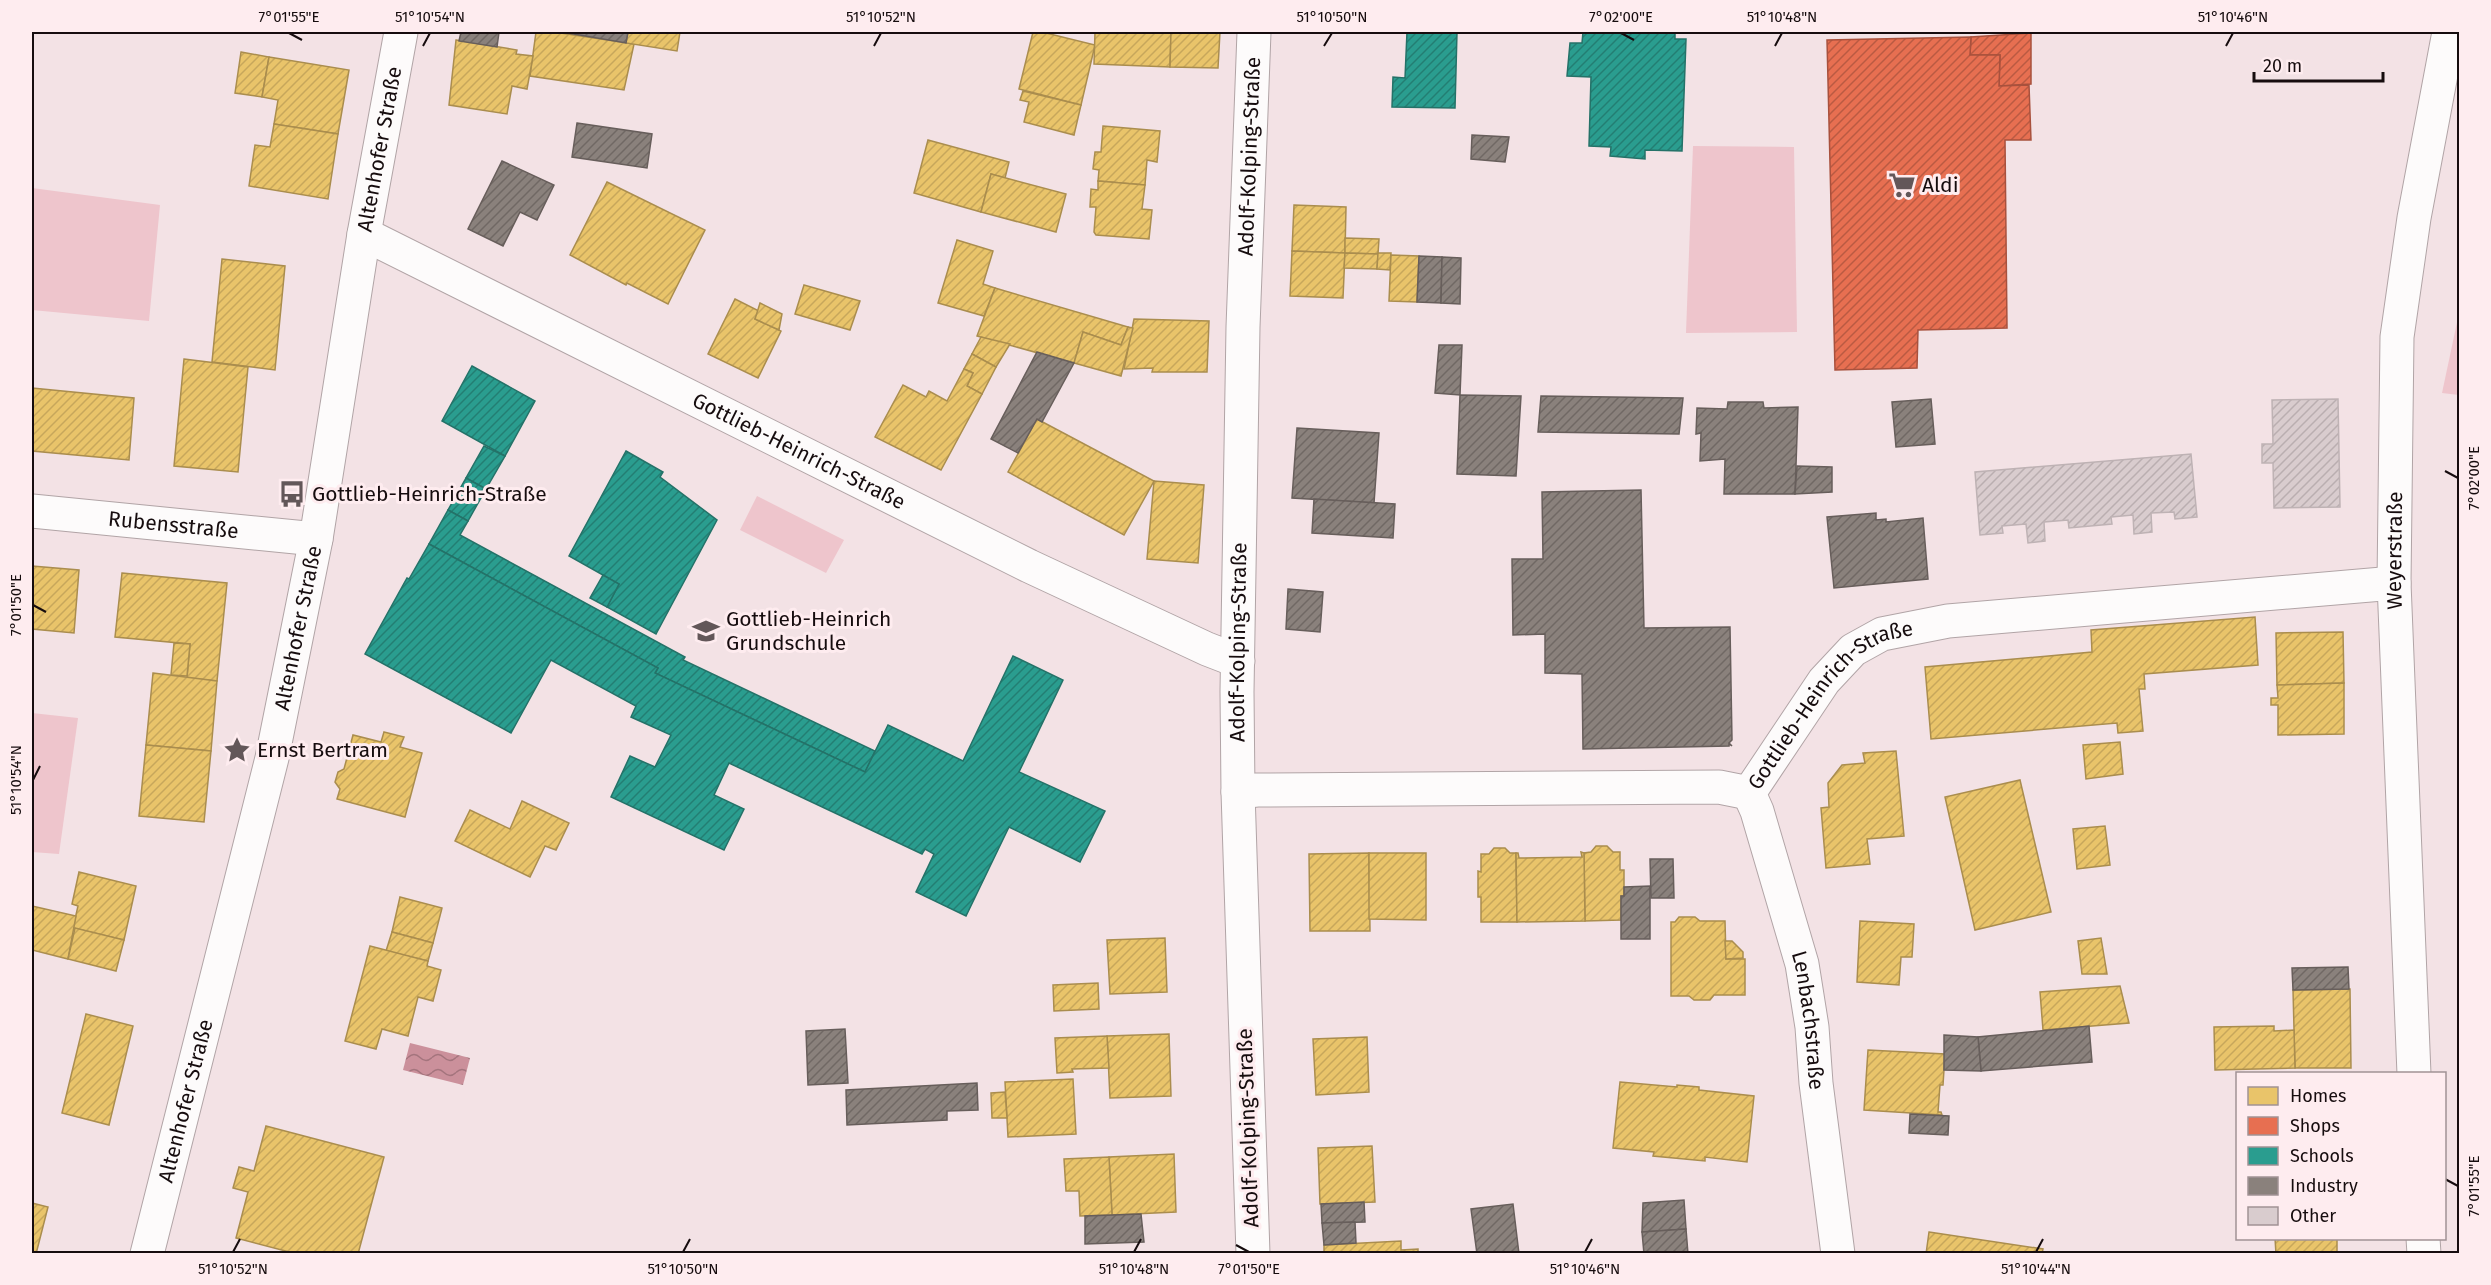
<svg xmlns="http://www.w3.org/2000/svg" width="2491" height="1285" font-family="'Fira Sans',sans-serif">
	<defs>
		<pattern id="water-waves" width="16" height="10" patternUnits="userSpaceOnUse" patternTransform="scale(1.5)"><rect width="16" height="10" fill="#cb909b"/><path d="M0 5q4-4 8 0t8 0" fill="none" stroke="#a4747d"/></pattern>
		<pattern id="homes-hatch" width="6" height="6" patternUnits="userSpaceOnUse" patternTransform="scale(1.5)"><rect width="6" height="6" fill="#e9c46a"/><path d="M-1 1l2-2M0 6l6-6M5 7l2-2" fill="none" stroke="#c7a75b"/></pattern>
		<pattern id="shops-hatch" width="6" height="6" patternUnits="userSpaceOnUse" patternTransform="scale(1.5)"><rect width="6" height="6" fill="#e76f51"/><path d="M-1 1l2-2M0 6l6-6M5 7l2-2" fill="none" stroke="#ba5a42"/></pattern>
		<pattern id="schools-hatch" width="6" height="6" patternUnits="userSpaceOnUse" patternTransform="scale(1.5)"><rect width="6" height="6" fill="#2a9d8f"/><path d="M-1 1l2-2M0 6l6-6M5 7l2-2" fill="none" stroke="#237e73"/></pattern>
		<pattern id="industry-hatch" width="6" height="6" patternUnits="userSpaceOnUse" patternTransform="scale(1.5)"><rect width="6" height="6" fill="#8a817c"/><path d="M-1 1l2-2M0 6l6-6M5 7l2-2" fill="none" stroke="#706864"/></pattern>
		<pattern id="building-hatch" width="6" height="6" patternUnits="userSpaceOnUse" patternTransform="scale(1.5)"><rect width="6" height="6" fill="#d9ccce"/><path d="M-1 1l2-2M0 6l6-6M5 7l2-2" fill="none" stroke="#baaeb0"/></pattern>
	</defs>
	<rect width="100%" height="100%" fill="#f3e2e5"/>
	<!-- green -->
	<g fill="#eec5cc">
		<polygon points="1693,146 1794,147 1797,332 1686,333"/>
		<polygon points="32,188 160,205 149,321 32,310"/>
		<polygon points="2459,313 2459,395 2442,393"/>
		<polygon points="757,496 844,540 826,573 740,530"/>
		<polygon points="32,713 78,718 59,854 32,852"/>
	</g>
	<!-- water -->
	<polygon fill="url(#water-waves)" points="410,1043 470,1058 463,1085 403,1070"/>
	<!-- homes -->
	<g fill="url(#homes-hatch)" stroke="#aa8d4e" stroke-width="1.5">
		<polygon points="536,32 554,32 634,44 624,90 530,76"/>
		<polygon points="628,32 680,32 677,51 626,43"/>
		<polygon points="1033,32 1042,32 1095,45 1081,105 1019,89"/>
		<polygon points="1095,32 1171,32 1170,67 1094,64"/>
		<polygon points="1171,32 1220,32 1218,68 1170,67"/>
		<polygon points="456,40 517,50 516,54 533,56 527,89 512,86 507,114 449,105"/>
		<polygon points="241,52 269,57 262,97 235,93"/>
		<polygon points="269,57 349,70 338,134 274,124 278,100 262,97"/>
		<polygon points="1023,91 1081,105 1074,135 1024,122 1029,102 1020,100"/>
		<polygon points="274,124 338,134 328,199 249,186 255,145 270,147"/>
		<polygon points="1103,126 1160,131 1157,162 1147,160 1145,185 1098,181 1099,170 1093,169 1095,152 1101,152"/>
		<polygon points="928,140 1009,162 1005,178 991,174 981,212 914,193"/>
		<polygon points="991,174 1066,194 1056,232 981,212"/>
		<polygon points="1098,181 1145,185 1142,209 1152,210 1149,239 1096,235 1094,232 1096,207 1090,207 1091,189 1098,190"/>
		<polygon points="607,182 705,230 668,304 627,283 626,285 570,255"/>
		<polygon points="1294,205 1346,207 1345,253 1292,251"/>
		<polygon points="1345,238 1379,239 1378,254 1345,253"/>
		<polygon points="957,240 993,251 983,284 995,288 984,316 938,303"/>
		<polygon points="1292,251 1345,253 1343,298 1290,296"/>
		<polygon points="1345,253 1378,254 1377,269 1344,268"/>
		<polygon points="1378,253 1391,253 1390,270 1377,269"/>
		<polygon points="1391,255 1419,256 1417,302 1389,301"/>
		<polygon points="222,259 285,266 275,370 212,362"/>
		<polygon points="804,285 860,301 850,330 795,314"/>
		<polygon points="995,288 1128,327 1121,345 1083,332 1074,363 977,336"/>
		<polygon points="735,299 759,311 755,319 781,331 758,378 708,354"/>
		<polygon points="760,303 782,314 779,330 755,319"/>
		<polygon points="1134,319 1209,321 1207,372 1152,372 1153,368 1124,369"/>
		<polygon points="1128,327 1133,328 1121,376 1074,363 1083,332 1121,345"/>
		<polygon points="981,337 1010,344 996,367 972,354"/>
		<polygon points="972,354 996,367 982,394 967,386 973,373 964,369"/>
		<polygon points="184,359 248,367 238,472 174,466"/>
		<polygon points="964,369 973,373 967,386 982,394 941,470 875,437 903,385 926,397 929,391 947,401"/>
		<polygon points="32,388 134,398 129,460 32,451"/>
		<polygon points="1037,419 1154,481 1124,535 1008,472"/>
		<polygon points="1154,481 1204,485 1198,563 1147,559"/>
		<polygon points="32,566 79,570 74,633 32,629"/>
		<polygon points="122,573 227,583 217,681 187,678 190,644 115,637"/>
		<polygon points="2255,617 2258,665 2144,674 2145,689 2139,689 2143,731 2118,733 2117,723 1931,739 1925,667 2092,652 2091,630"/>
		<polygon points="2343,632 2344,683 2277,685 2276,633"/>
		<polygon points="174,643 190,644 187,676 171,675"/>
		<polygon points="153,673 217,681 211,751 146,745"/>
		<polygon points="2344,683 2344,734 2278,735 2278,705 2271,705 2271,698 2278,698 2277,685"/>
		<polygon points="384,732 404,737 400,747 422,753 405,817 337,799 340,789 335,782 338,772 344,769 353,735 381,742"/>
		<polygon points="2120,742 2123,774 2086,779 2083,745"/>
		<polygon points="146,745 211,751 204,822 139,816"/>
		<polygon points="1896,751 1904,836 1867,839 1870,864 1826,868 1821,808 1829,807 1828,783 1842,765 1865,763 1863,753"/>
		<polygon points="2020,780 2051,912 1975,930 1945,797"/>
		<polygon points="522,801 569,823 556,850 545,846 530,877 455,841 470,810 510,829"/>
		<polygon points="2105,826 2110,865 2077,869 2073,829"/>
		<polygon points="1596,846 1607,846 1613,852 1620,852 1620,870 1624,870 1624,896 1621,896 1621,920 1585,921 1584,853 1591,852"/>
		<polygon points="1494,848 1505,848 1510,853 1516,853 1517,922 1481,922 1481,897 1478,897 1478,871 1481,872 1481,854 1489,854"/>
		<polygon points="1581,852 1584,853 1585,921 1517,922 1516,853 1518,853 1519,858 1582,857"/>
		<polygon points="1369,853 1370,931 1310,931 1309,854"/>
		<polygon points="1369,853 1426,853 1426,920 1369,919"/>
		<polygon points="79,872 136,886 124,940 73,928 78,906 72,904"/>
		<polygon points="400,897 442,908 433,943 392,932"/>
		<polygon points="32,906 76,916 68,959 32,950"/>
		<polygon points="1679,917 1695,917 1700,921 1725,921 1726,959 1745,959 1745,995 1714,995 1710,1000 1694,1000 1689,996 1671,996 1671,922 1675,922"/>
		<polygon points="1860,921 1914,924 1912,957 1901,957 1899,985 1857,982"/>
		<polygon points="75,928 124,940 116,971 68,959"/>
		<polygon points="392,932 433,943 428,961 386,951"/>
		<polygon points="1165,938 1167,992 1110,994 1107,940"/>
		<polygon points="2101,938 2107,974 2082,974 2078,941"/>
		<polygon points="1725,941 1732,941 1743,952 1743,958 1726,959"/>
		<polygon points="370,946 428,961 427,966 441,970 433,1001 418,997 408,1036 382,1029 376,1049 345,1041"/>
		<polygon points="1098,983 1099,1009 1054,1011 1053,985"/>
		<polygon points="2120,986 2129,1023 2043,1030 2040,992"/>
		<polygon points="2350,989 2351,1068 2295,1068 2293,990"/>
		<polygon points="86,1014 133,1026 109,1125 62,1113"/>
		<polygon points="2274,1026 2274,1031 2294,1030 2295,1068 2215,1070 2214,1027"/>
		<polygon points="1169,1034 1171,1096 1110,1098 1107,1036"/>
		<polygon points="1107,1036 1109,1068 1072,1069 1073,1072 1057,1073 1055,1038"/>
		<polygon points="1367,1037 1369,1092 1316,1095 1313,1039"/>
		<polygon points="1868,1050 1945,1054 1943,1085 1940,1085 1938,1112 1941,1112 1942,1115 1864,1110"/>
		<polygon points="1073,1079 1076,1134 1008,1137 1005,1082"/>
		<polygon points="1620,1082 1677,1087 1677,1085 1699,1087 1699,1090 1754,1096 1747,1162 1705,1157 1705,1161 1653,1156 1654,1152 1613,1148"/>
		<polygon points="1005,1092 1007,1118 992,1118 991,1093"/>
		<polygon points="266,1126 384,1157 358,1254 297,1254 236,1238 248,1192 233,1188 239,1167 254,1171"/>
		<polygon points="1372,1146 1375,1202 1320,1204 1318,1148"/>
		<polygon points="1174,1154 1176,1212 1112,1215 1109,1157"/>
		<polygon points="1109,1157 1112,1215 1080,1216 1079,1191 1066,1191 1064,1159"/>
		<polygon points="32,1203 48,1207 36,1254 32,1254"/>
		<polygon points="1929,1232 2043,1249 2042,1254 1926,1254"/>
		<polygon points="2275,1238 2337,1238 2337,1252 2276,1254"/>
		<polygon points="1401,1241 1401,1250 1418,1249 1418,1254 1324,1254 1324,1245"/>
	</g>
	<!-- shops -->
	<g fill="url(#shops-hatch)" stroke="#a8513d" stroke-width="1.5">
		<polygon points="2031,33 2031,84 1999,86 2000,55 1970,55 1971,37"/>
		<polygon points="1971,37 1970,55 2000,55 1999,86 2029,85 2031,140 2005,140 2007,328 1918,330 1917,368 1835,370 1827,40"/>
	</g>
	<!-- schools -->
	<g fill="url(#schools-hatch)" stroke="#247268" stroke-width="1.5">
		<polygon points="1407,32 1457,32 1455,108 1392,107 1393,77 1405,78"/>
		<polygon points="1583,32 1675,32 1675,39 1686,39 1682,151 1645,150 1645,159 1610,156 1611,147 1589,146 1591,77 1567,76 1570,43 1582,43"/>
		<polygon points="472,366 535,401 505,456 442,421"/>
		<polygon points="484,446 505,456 486,489 466,478"/>
		<polygon points="626,451 663,472 660,477 717,520 656,634 607,607 619,584 569,556"/>
		<polygon points="466,478 486,489 468,521 448,510"/>
		<polygon points="448,510 468,521 460,535 685,657 683,660 875,751 865,772 655,673 658,668 429,544"/>
		<polygon points="429,544 658,668 655,673 865,772 888,725 963,761 1013,656 1063,680 1019,772 1105,811 1080,862 1009,827 966,916 916,892 934,854 925,849 922,854 729,763 714,795 744,809 724,850 611,797 630,756 655,767 671,735 631,717 636,706 551,660 511,733 365,654 407,578 409,579"/>
		<polygon points="603,575 619,584 607,607 590,598"/>
	</g>
	<!-- industry -->
	<g fill="url(#industry-hatch)" stroke="#675e5b" stroke-width="1.5">
		<polygon points="461,32 499,32 497,47 459,41"/>
		<polygon points="562,32 628,32 626,43"/>
		<polygon points="577,123 652,134 647,168 572,157"/>
		<polygon points="1472,135 1509,137 1505,162 1471,159"/>
		<polygon points="502,161 554,185 537,220 520,212 503,246 468,229"/>
		<polygon points="1419,256 1442,257 1441,303 1417,302"/>
		<polygon points="1442,257 1461,258 1460,304 1441,303"/>
		<polygon points="1439,345 1462,345 1460,395 1435,393"/>
		<polygon points="1037,352 1074,363 1042,422 1037,419 1018,453 991,439"/>
		<polygon points="1460,395 1521,396 1516,476 1457,474"/>
		<polygon points="1541,396 1683,398 1679,434 1538,432"/>
		<polygon points="1931,399 1935,444 1896,447 1892,402"/>
		<polygon points="1728,402 1763,402 1764,408 1798,407 1795,494 1724,494 1725,459 1700,461 1701,433 1696,434 1697,408 1727,409"/>
		<polygon points="1297,428 1379,433 1374,503 1292,498"/>
		<polygon points="1797,466 1832,467 1832,492 1795,494"/>
		<polygon points="1641,490 1644,628 1730,627 1732,740 1729,743 1732,746 1729,744 1729,746 1583,749 1582,674 1545,673 1545,634 1513,635 1512,559 1543,559 1542,492"/>
		<polygon points="1314,499 1395,504 1393,538 1312,533"/>
		<polygon points="1876,513 1876,520 1886,519 1886,522 1923,518 1928,579 1834,588 1827,517"/>
		<polygon points="1288,589 1323,592 1320,632 1286,629"/>
		<polygon points="1650,859 1673,859 1674,898 1651,898"/>
		<polygon points="1650,886 1650,939 1621,939 1621,896 1624,896 1624,887"/>
		<polygon points="2348,967 2349,989 2293,990 2292,968"/>
		<polygon points="2089,1026 2092,1062 1981,1071 1978,1037"/>
		<polygon points="845,1029 848,1083 808,1085 806,1031"/>
		<polygon points="1944,1035 1978,1037 1981,1071 1944,1070"/>
		<polygon points="977,1083 978,1110 947,1111 947,1120 847,1125 846,1090"/>
		<polygon points="1910,1114 1949,1116 1948,1135 1909,1133"/>
		<polygon points="1684,1200 1686,1229 1642,1232 1643,1203"/>
		<polygon points="1364,1202 1365,1222 1322,1223 1321,1204"/>
		<polygon points="1513,1204 1519,1254 1477,1254 1471,1209"/>
		<polygon points="1141,1214 1144,1242 1085,1244 1085,1216"/>
		<polygon points="1355,1222 1356,1243 1324,1245 1322,1223"/>
		<polygon points="1686,1229 1688,1254 1644,1254 1642,1232"/>
	</g>
	<!-- building -->
	<g fill="url(#building-hatch)" stroke="#beb2b4" stroke-width="1.5">
		<polygon points="2338,399 2340,507 2274,508 2273,463 2262,463 2262,444 2273,444 2272,400"/>
		<polygon points="2191,454 2197,517 2175,519 2174,512 2151,513 2152,532 2134,534 2133,515 2111,517 2112,524 2069,528 2068,520 2044,522 2045,541 2028,543 2026,524 2002,526 2003,533 1980,535 1975,472"/>
	</g>
	<g fill="none" stroke-linecap="round" stroke-linejoin="round">
		<defs>
			<g id="street">
				<path id="s1" d="M364,234L1029,566L1207,649L1238,661"/>
				<path id="s2" d="M32,511L316,539"/>
				<path id="s3" d="M1238,792L1257,790L1719,787L1749,793L1824,681L1853,650L1882,634L1948,621L2394,583"/>
				<path id="s4" d="M1749,793L1757,811L1802,964L1812,1027L1816,1083L1838,1254"/>
				<path id="s5" d="M147,1254L272,758L316,539L364,234L401,32"/>
				<path id="s6" d="M1253,1254L1238,792L1237,692L1243,327L1254,32"/>
			</g>
			<g id="secondary">
				<path id="s7" d="M2414,1074L2394,583L2397,337L2414,218L2449,32"/>
				<polyline points="2423,1238 2424,1254"/>
			</g>
		</defs>
		<!-- street casing -->
		<use href="#street" stroke="#b1a4a6" stroke-width="35"/>
		<!-- secondary casing -->
		<use href="#secondary" stroke="#b1a4a6" stroke-width="35"/>
		<!-- street -->
		<use href="#street" stroke="#fdfbfb" stroke-width="33"/>
		<!-- secondary -->
		<use href="#secondary" stroke="#fdfbfb" stroke-width="33"/>
	</g>
	<!-- ticks -->
	<path fill="none" stroke="#160c0e" stroke-width="2" d="M289,33L302,40M1621,33L1634,40M423,46L430,33M874,46L881,33M1324,46L1332,33M1775,46L1782,33M2226,46L2233,33M2445,471L2458,478M33,605L46,612M33,780L40,766M2445,1179L2458,1186M1236,1245L1249,1252M233,1252L240,1239M683,1252L690,1239M1134,1252L1141,1239M1585,1252L1592,1239M2036,1252L2043,1239"/>
	<!-- icons -->
	<defs>
		<symbol id="supermarket-bare" viewBox="-9 -9 18 18"><path d="M-6-5.5h2.5l.6 2H6L4.5 2H-2.5L-4.4-4H-6ZM-1.5 3.2a1.3 1.3 0 1 0 .1 0ZM3 3.2a1.3 1.3 0 1 0 .1 0Z" fill="#635759" stroke="#feecef" stroke-width="2.5" paint-order="stroke"/></symbol>
		<symbol id="bus-bare" viewBox="-9 -9 18 18"><path d="M-5-6H5V4H4V6H2V4H-2V6H-4V4H-5ZM-3.5-4V0h7V-4ZM-3.5 1.2v1.5H-2V1.2ZM2 1.2v1.5H3.5V1.2Z" fill="#635759" stroke="#feecef" stroke-width="2.5" paint-order="stroke"/></symbol>
		<symbol id="school-bare" viewBox="-9 -9 18 18"><path d="M0-5L7-2L0 1L-7-2ZM-4 1L0 2.5L4 1V4Q0 6-4 4Z" fill="#635759" stroke="#feecef" stroke-width="2.5" paint-order="stroke"/></symbol>
		<symbol id="sight-bare" viewBox="-9 -9 18 18"><path d="M0-6L1.8-2.2L6-1.7L2.9 1.2L3.7 5.4L0 3.3L-3.7 5.4L-2.9 1.2L-6-1.7L-1.8-2.2Z" fill="#635759" stroke="#feecef" stroke-width="2.5" paint-order="stroke"/></symbol>
	</defs>
	<g fill-rule="evenodd">
		<use href="#supermarket-bare" x="1883" y="166" width="38" height="38"/>
		<use href="#bus-bare" x="273" y="475" width="38" height="38"/>
		<use href="#school-bare" x="687" y="612" width="38" height="38"/>
		<use href="#sight-bare" x="218" y="731" width="38" height="38"/>
	</g>
	<g text-anchor="middle" dominant-baseline="central" stroke-width="6" stroke-linejoin="round" paint-order="stroke">
		<!-- street labels -->
		<g font-size="21" fill="#160c0e" stroke="#feecef">
			<text stroke="none"><textPath href="#s5" startOffset="1130">Altenhofer Straße</textPath></text>
			<text stroke="none"><textPath href="#s6" startOffset="1098">Adolf-Kolping-Straße</textPath></text>
			<text stroke="none"><textPath href="#s1" startOffset="486">Gottlieb-Heinrich-Straße</textPath></text>
			<text stroke="none"><textPath href="#s2" startOffset="142">Rubensstraße</textPath></text>
			<text stroke="none"><textPath href="#s7" startOffset="524">Weyerstraße</textPath></text>
			<text stroke="none"><textPath href="#s5" startOffset="644">Altenhofer Straße</textPath></text>
			<text stroke="none"><textPath href="#s6" startOffset="612">Adolf-Kolping-Straße</textPath></text>
			<text stroke="none"><textPath href="#s3" startOffset="636">Gottlieb-Heinrich-Straße</textPath></text>
			<text stroke="none"><textPath href="#s4" startOffset="236">Lenbachstraße</textPath></text>
			<text stroke="none"><textPath href="#s5" startOffset="158">Altenhofer Straße</textPath></text>
			<text transform="translate(1248 1128) rotate(-92)">Adolf-Kolping-Straße</text>
		</g>
		<!-- poi labels -->
		<g font-size="21" fill="#160c0e" stroke="#feecef" text-anchor="start">
			<text x="1922" y="185">Aldi</text>
			<text x="312" y="494">Gottlieb-Heinrich-Straße</text>
			<text x="726" y="619">Gottlieb-Heinrich<tspan x="726" dy="24">Grundschule</tspan></text>
			<text x="257" y="750">Ernst Bertram</text>
		</g>
	</g>
	<!-- border -->
	<rect width="2491" height="1285" fill="none" stroke="#feecef" stroke-width="66"/>
	<!-- legend -->
	<rect x="2236" y="1072" width="210" height="168" fill="#feecef" stroke="#a19295" stroke-width="1.5"/>
	<rect x="2248" y="1087" width="30" height="18" fill="#e9c46a" stroke="#a19295" stroke-width="1.5"/>
	<text x="2290" y="1102" font-size="18" fill="#160c0e">Homes</text>
	<rect x="2248" y="1117" width="30" height="18" fill="#e76f51" stroke="#a19295" stroke-width="1.5"/>
	<text x="2290" y="1132" font-size="18" fill="#160c0e">Shops</text>
	<rect x="2248" y="1147" width="30" height="18" fill="#2a9d8f" stroke="#a19295" stroke-width="1.5"/>
	<text x="2290" y="1162" font-size="18" fill="#160c0e">Schools</text>
	<rect x="2248" y="1177" width="30" height="18" fill="#8a817c" stroke="#a19295" stroke-width="1.5"/>
	<text x="2290" y="1192" font-size="18" fill="#160c0e">Industry</text>
	<rect x="2248" y="1207" width="30" height="18" fill="#d9ccce" stroke="#a19295" stroke-width="1.5"/>
	<text x="2290" y="1222" font-size="18" fill="#160c0e">Other</text>
	<!-- scale -->
	<path d="M2254 72v9h129v-9" fill="none" stroke="#160c0e" stroke-width="3"/>
	<text x="2263" y="72" font-size="18" fill="#160c0e" stroke="#feecef" stroke-width="4.5" paint-order="stroke">20 m</text>
	<rect x="33" y="33" width="2425" height="1219" fill="none" stroke="#160c0e" stroke-width="2"/>
	<g font-size="15" text-anchor="middle" fill="#160c0e">
		<text x="289" y="22">7°01'55"E</text>
		<text x="430" y="22">51°10'54"N</text>
		<text x="881" y="22">51°10'52"N</text>
		<text x="1332" y="22">51°10'50"N</text>
		<text x="1621" y="22">7°02'00"E</text>
		<text x="1782" y="22">51°10'48"N</text>
		<text x="2233" y="22">51°10'46"N</text>
		<text transform="translate(2474 478) rotate(-90)" y="5">7°02'00"E</text>
		<text transform="translate(16 605) rotate(-90)" y="5">7°01'50"E</text>
		<text transform="translate(16 780) rotate(-90)" y="5">51°10'54"N</text>
		<text transform="translate(2474 1186) rotate(-90)" y="5">7°01'55"E</text>
		<text x="233" y="1274">51°10'52"N</text>
		<text x="683" y="1274">51°10'50"N</text>
		<text x="1134" y="1274">51°10'48"N</text>
		<text x="1249" y="1274">7°01'50"E</text>
		<text x="1585" y="1274">51°10'46"N</text>
		<text x="2036" y="1274">51°10'44"N</text>
	</g>
</svg>
